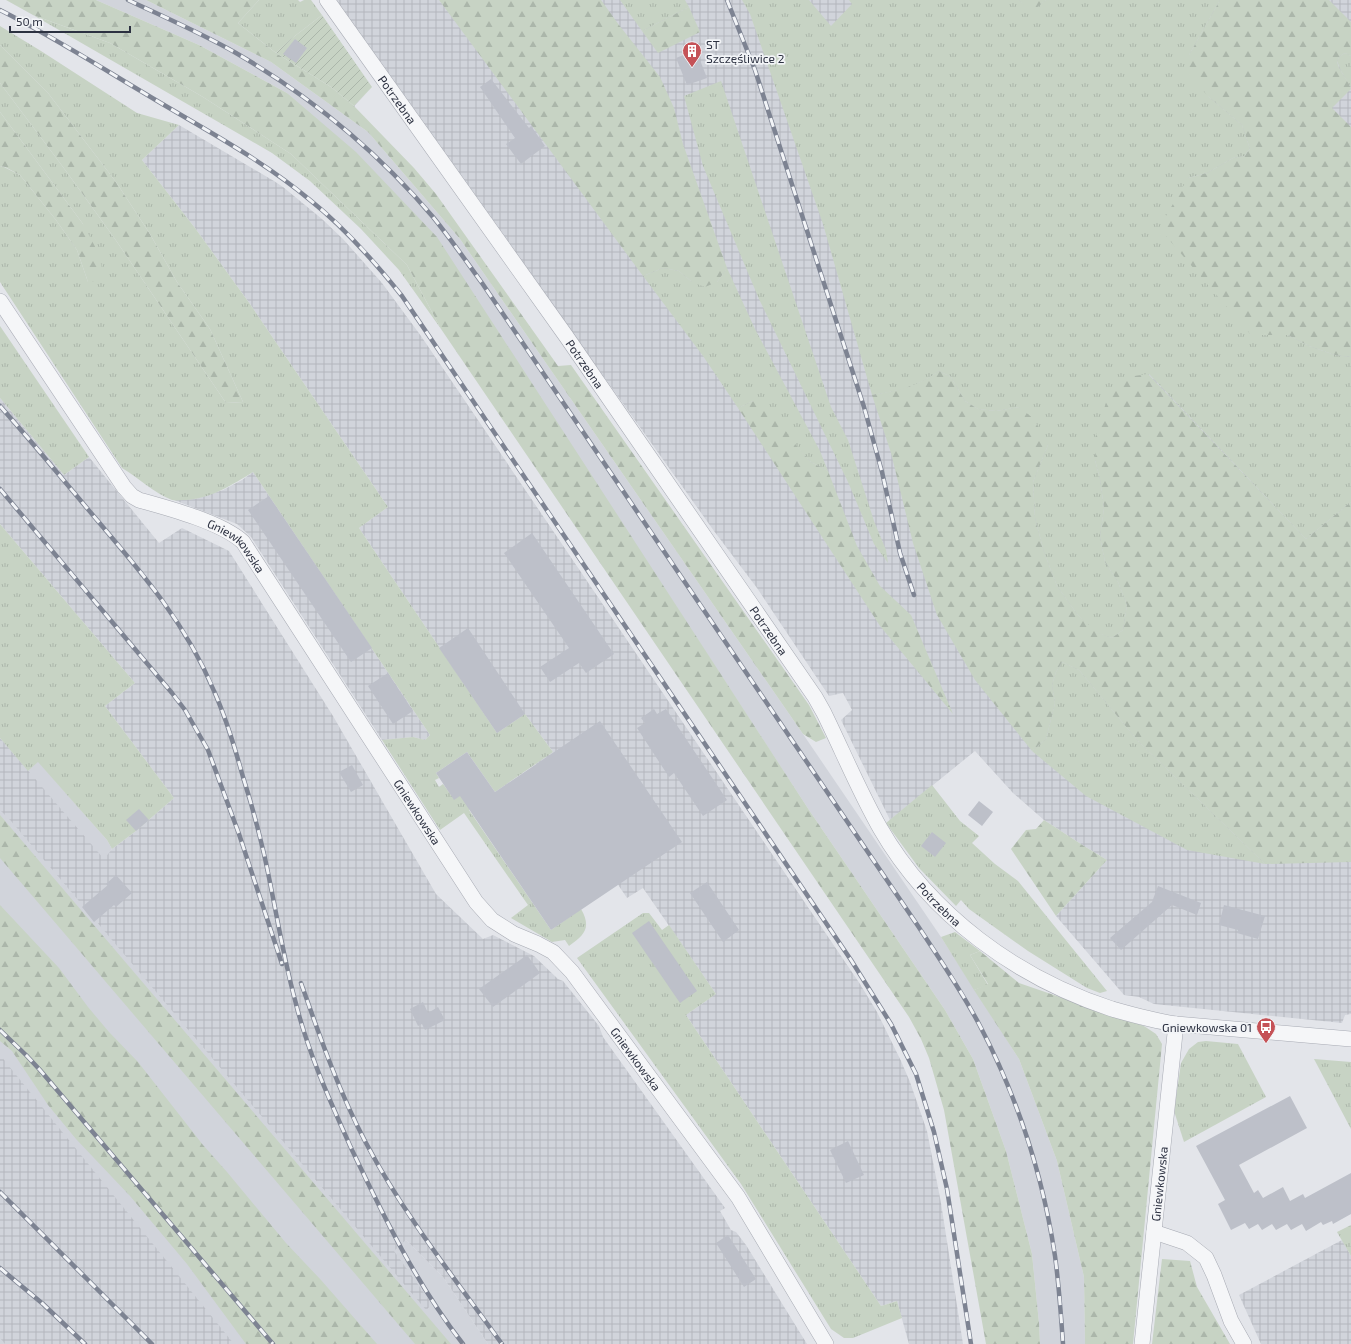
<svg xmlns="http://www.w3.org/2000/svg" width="1351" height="1344" font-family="'Exo 2',sans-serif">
	<defs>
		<pattern id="industrial-grid" width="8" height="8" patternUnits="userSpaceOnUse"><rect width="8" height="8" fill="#d1d4db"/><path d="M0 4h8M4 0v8" fill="none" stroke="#b4b6bd"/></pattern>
		<pattern id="grass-tufts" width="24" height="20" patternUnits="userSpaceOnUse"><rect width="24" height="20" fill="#c7d3c4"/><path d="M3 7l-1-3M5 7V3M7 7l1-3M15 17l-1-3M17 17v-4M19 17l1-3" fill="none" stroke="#abb6aa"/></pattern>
		<pattern id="forest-firs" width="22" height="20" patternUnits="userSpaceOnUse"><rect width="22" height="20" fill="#c7d3c4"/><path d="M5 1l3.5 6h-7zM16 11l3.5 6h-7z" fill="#abb6aa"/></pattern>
		<pattern id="garden-furrows" width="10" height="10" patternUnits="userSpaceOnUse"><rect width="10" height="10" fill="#c7d3c4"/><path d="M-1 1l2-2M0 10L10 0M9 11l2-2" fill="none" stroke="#abb6aa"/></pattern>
	</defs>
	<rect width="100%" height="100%" fill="#e3e5ea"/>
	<!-- built -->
	<g fill="#d1d4db">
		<polygon points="96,0 146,0 271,62 368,132 460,239 803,734 941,937 1019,1059 1057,1161 1084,1277 1085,1344 1040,1344 1039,1323 1032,1254 1006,1151 973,1059 945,1010 809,810 570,444 287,93 199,45"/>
		<polygon points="0,738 28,771 38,761 107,840 112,849 105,859 394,1250 406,1240 443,1277 488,1344 0,1344"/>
	</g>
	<!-- industrial -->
	<g fill="url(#industrial-grid)">
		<polygon points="335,0 1351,0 1351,1014 1345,1015 1342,1023 1154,1004 1139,997 1124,995 1056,916 1107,860 1084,846 1044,820 1013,793 975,751 890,820 841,720 852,710 843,693 829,696 757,588 714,531"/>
		<polygon points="179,125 274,181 283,187 322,219 343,239 382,283 421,336 860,984 877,1012 901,1061 910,1082 927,1131 941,1203 963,1344 909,1344 897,1301 881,1306 686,1015 716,994 643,888 627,898 536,763 553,752 525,714 497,733 359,528 388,507 250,304 195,228 142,160"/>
		<polygon points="0,398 64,475 89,457 159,543 182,528 229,551 333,716 436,894 483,939 493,935 534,956 558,979 563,981 599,1026 603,1037 725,1208 720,1211 731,1230 736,1232 746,1245 807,1344 488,1344 443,1277 406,1240 394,1251 432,1304 426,1310 11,821 0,810 0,738 104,859 112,849 136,831 174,798 105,706 135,683 0,524"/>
		<polygon points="253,472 430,735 425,740 413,737 382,740 251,537 237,524 174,500 195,499 223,490 242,480"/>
		<polygon points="0,1055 234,1344 5,1344 0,1338"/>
		<polygon points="1342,1240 1351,1256 1351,1344 1261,1344 1239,1295"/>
	</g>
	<!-- grass -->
	<g fill="url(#grass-tufts)">
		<polygon points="259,0 298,0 300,2 304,0 311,0 322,15 291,39 276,53 238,23"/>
		<polygon points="620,0 685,0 689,7 642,31"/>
		<path d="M742,0H809L831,26L852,4L849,0H1019L1031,11L1046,0H1220L1189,55L1209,97L1242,125L1250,149L1244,156L1233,158L1207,173L1188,178L1251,335H1288L1309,346L1335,355L1351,357V502L1306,539L1149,374L1095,460L1100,479L1104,508L1100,537L1105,562L1118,582L1127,605L1123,630L1112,638L1095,632L1077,614L1057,586L1044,552L1035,518L1033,482L1048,445L1019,407L996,411L978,409L965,401L951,377L939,371C915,388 901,390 872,395L823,224L750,14Z"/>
		<polygon points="33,15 110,43 203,97 291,154 407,265 441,329 399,270 361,229 310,181 272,153"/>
		<path d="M0,26L41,51L137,113L179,125L142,160L195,228L250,304L388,507L359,528L497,733L525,714L553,752L495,792L467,752L436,773L439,778L435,780L439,787L443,784L454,799L475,786L469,810L551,930L581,909C592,928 584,935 569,946L565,940L552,942L511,918L528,905L464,813L440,830L382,740L413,737L425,740L430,735L253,472C232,485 210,499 185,500C181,500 176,501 172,500C154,493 139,478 122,468L0,282V166L4,167L20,175L56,220L77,250L88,282L83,224L0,112V83L66,171L115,239L226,403L243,402L210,329L177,282L150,234L116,182L48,93L0,45Z"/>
		<polygon points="1345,53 1351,56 1351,88 1341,71 1337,61 1340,56"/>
		<polygon points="721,81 831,407 848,440 874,521 886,550 888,563 874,544 848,482 759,299 703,166 684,96"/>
		<polygon points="663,268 679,271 692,282 717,282 727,268 755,329 820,451 828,471 811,462 753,401 738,408 703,356 643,276"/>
		<polygon points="0,326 89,457 64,475 0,398"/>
		<polygon points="0,524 135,683 105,706 174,798 136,831 112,849 107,840 38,762 28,771 0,738"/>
		<polygon points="1062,662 1079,670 1138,741 1265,864 1187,850 1086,796 1032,751 1046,739 1055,703 1052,685 1056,672"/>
		<polygon points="932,785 960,821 979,836 972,843 995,864 1018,881 1107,991 1100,993 1087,988 1028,951 969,909 961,900 956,906 919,868 886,823"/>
		<polygon points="643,913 649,913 662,930 669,925 716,994 686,1015 881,1306 897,1301 902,1318 853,1338 844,1338 831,1329 741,1184 577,958"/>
		<polygon points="955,932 980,951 970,955 988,985 974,990 941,937"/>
		<polygon points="1206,1041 1238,1044 1266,1097 1184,1142 1174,1111 1181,1063 1189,1049 1198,1042"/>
		<polygon points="1314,1059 1351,1062 1351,1129"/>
		<polygon points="1351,1225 1351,1256 1337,1232"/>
	</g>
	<!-- forest -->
	<g fill="url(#forest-firs)">
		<polygon points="6,0 96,0 199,45 287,93 356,152 437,237 809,810 945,1010 973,1059 1006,1151 1032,1254 1039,1323 1040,1344 986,1344 944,1110 929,1058 921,1039 909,1017 441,329 407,265 291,154 203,97 110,43 33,15"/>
		<polygon points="146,0 259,0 238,23 276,53 331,87 354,106 414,168 436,194 558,366 571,365 809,705 826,738 816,742 803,734 460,239 368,132 271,62"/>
		<polygon points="439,0 601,0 619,25 660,77 674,108 683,144 727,268 717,282 705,287 692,282 679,271 663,268 643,276"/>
		<polygon points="1019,0 1046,0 1031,12"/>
		<path d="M1220,0H1329L1351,22V56L1345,53L1340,56L1337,61C1339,72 1348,79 1351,89L1332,108L1351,127V357L1335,355L1309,346L1288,335H1251L1159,228L1188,178L1207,173L1233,158L1244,156L1250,149L1242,125L1209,97L1189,76V55Z"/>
		<polygon points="689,7 700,32 658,53 642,31"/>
		<polygon points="0,45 48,93 116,182 150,234 177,282 210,329 243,402 226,403 115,239 66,171 0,83"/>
		<polygon points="0,112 83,224 100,256 102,273 97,281 88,282 77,250 56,220 20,175 5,167 0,166"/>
		<path d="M939,371L951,377L965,401L978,409L996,411L1019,407L1034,419L1048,445L1033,482L1035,518L1044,552L1057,586L1077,614L1096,632L1112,638L1123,630L1127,605L1118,582L1105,562L1100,537L1104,508L1100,479L1095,460L1096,435L1108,396L1122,380L1134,376L1148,374L1306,539L1351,502V862L1265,864L1138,741L1079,670L1062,662L1056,672L1052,685L1055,703L1046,739L1032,751L975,680L937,615L913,543L891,453L872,395C900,390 916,387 939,371Z"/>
		<polygon points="753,401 764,404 779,421 798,448 811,462 828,471 857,546 880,586 911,615 953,714 880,626 738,408"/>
		<polygon points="0,815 451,1344 415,1344 0,858"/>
		<polygon points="1044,820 1084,846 1107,860 1056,916 1011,849 1026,830 1036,829"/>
		<polygon points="0,905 59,968 88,1007 109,1032 138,1062 203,1145 227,1172 286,1243 321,1280 377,1344 246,1344 187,1264 130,1196 76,1139 48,1105 12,1051 0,1041"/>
		<polygon points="980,951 1019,983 1144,1026 1156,1034 1162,1044 1133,1344 1085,1344 1084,1277 1057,1161 1019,1059 974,990 988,984 970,955"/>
		<polygon points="1162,1259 1190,1261 1197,1287 1230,1344 1152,1344"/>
	</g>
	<!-- garden -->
	<polygon fill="url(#garden-furrows)" points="322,15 372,87 354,106 331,87 276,53 291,39"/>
	<!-- building -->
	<g fill="#bdc0c9">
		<polygon points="295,39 307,48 296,63 283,54"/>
		<polygon points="696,50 707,78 687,85 676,58"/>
		<polygon points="491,79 529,128 531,126 545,146 521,164 506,144 515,138 480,87"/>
		<polygon points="269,496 372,648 351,662 248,510"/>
		<polygon points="532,533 614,654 586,673 579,663 550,682 540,667 569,648 504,553"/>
		<polygon points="468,628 525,714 497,733 439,648"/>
		<polygon points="388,673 413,711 393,724 368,686"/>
		<polygon points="654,709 657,714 666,709 727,800 703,816 674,773 669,777 637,728 645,723 641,718"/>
		<polygon points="600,721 682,842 551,930 460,796 454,800 436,773 467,752 495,792"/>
		<polygon points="352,765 363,785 351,792 339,772"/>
		<polygon points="979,801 993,812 982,826 968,815"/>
		<polygon points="139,809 149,820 136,831 126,820"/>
		<polygon points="932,832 946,843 935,857 921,846"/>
		<polygon points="116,875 132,893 116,907 114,905 94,922 82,907 108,885 106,884"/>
		<polygon points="707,882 739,930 723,942 690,893"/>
		<polygon points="1158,886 1201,903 1197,915 1172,905 1121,950 1110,938 1152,902"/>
		<polygon points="1224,905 1265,916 1258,939 1237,933 1238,930 1219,925"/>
		<polygon points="649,921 697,991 680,1003 632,933"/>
		<polygon points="527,955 540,973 493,1007 479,989"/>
		<polygon points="423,1002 428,1013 438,1007 445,1020 425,1030 422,1024 418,1026 410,1009"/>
		<polygon points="1290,1096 1307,1128 1239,1165 1254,1193 1258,1190 1263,1198 1283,1187 1290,1201 1303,1194 1305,1198 1351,1173 1351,1214 1333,1224 1332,1221 1323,1225 1321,1222 1306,1231 1302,1224 1291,1230 1287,1224 1276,1230 1272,1224 1262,1230 1258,1224 1249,1229 1245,1223 1231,1230 1218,1204 1225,1200 1196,1146"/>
		<polygon points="848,1141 864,1175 846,1183 830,1150"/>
		<polygon points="728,1235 756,1279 744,1287 716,1243"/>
	</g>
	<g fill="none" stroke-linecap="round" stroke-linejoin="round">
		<defs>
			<g id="minor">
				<path id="s1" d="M327,0L566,336L815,697L824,713C843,752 859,791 880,828C930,915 1017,978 1112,1009C1133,1015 1154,1021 1176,1024L1351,1039"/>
				<path id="s2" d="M0,301L124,487L132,496L139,500C168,508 221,522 243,542L476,902L492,920L514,934L538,944L553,952L572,972L738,1197L826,1344"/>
				<polyline points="1154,1232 1187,1243 1206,1258 1214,1275 1231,1321 1244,1344"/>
				<path id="s3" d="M1142,1344L1176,1024"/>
			</g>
		</defs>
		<!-- minor casing -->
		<use href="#minor" stroke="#a8abb4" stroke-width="16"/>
		<!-- minor -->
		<use href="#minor" stroke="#f5f6f8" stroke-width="15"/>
		<defs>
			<g id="rail">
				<path d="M128,0C164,17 201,33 236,53C310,96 378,152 433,217C450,238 466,261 482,283L918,926C939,958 961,990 979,1024C1017,1096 1043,1176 1055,1256C1059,1285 1061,1315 1063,1344"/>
				<polyline points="727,0 755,70 864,407 882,472 900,553 914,595"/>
				<path d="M0,10C50,35 97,65 144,93C200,127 260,158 310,200C345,228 374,261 402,296L851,960L891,1024L916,1074L934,1132L947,1189L971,1344"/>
				<path d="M0,406C33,443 65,482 97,520C143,574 186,624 214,691C226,718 235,748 243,777C251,802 258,828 264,854C275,903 282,952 295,1000C308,1053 330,1101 352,1150C384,1217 417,1285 463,1344"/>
				<polyline points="0,489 172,693 185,710 208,750 239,834 282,964"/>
				<path d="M301,983C320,1037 339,1092 366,1143C404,1215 455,1279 502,1344"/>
				<polyline points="0,1030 26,1055 40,1070 273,1344"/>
				<polyline points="0,1192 152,1344"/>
				<polyline points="0,1268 43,1304 85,1344"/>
			</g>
		</defs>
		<!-- rail casing -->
		<use href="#rail" stroke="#7d8392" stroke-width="4.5"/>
		<!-- rail -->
		<use href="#rail" stroke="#f2f4f7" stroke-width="3" stroke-dasharray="9" stroke-linecap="butt"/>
	</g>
	<!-- icons -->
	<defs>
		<symbol id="building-pin" viewBox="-11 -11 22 30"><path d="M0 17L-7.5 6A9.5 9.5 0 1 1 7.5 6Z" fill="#c55257" stroke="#f2f4f7"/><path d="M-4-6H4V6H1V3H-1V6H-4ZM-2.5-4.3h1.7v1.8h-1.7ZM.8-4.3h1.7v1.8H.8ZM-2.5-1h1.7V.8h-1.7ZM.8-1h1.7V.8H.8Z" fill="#fff"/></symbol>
		<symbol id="bus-pin" viewBox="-11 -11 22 30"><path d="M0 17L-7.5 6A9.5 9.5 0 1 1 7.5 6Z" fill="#c55257" stroke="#f2f4f7"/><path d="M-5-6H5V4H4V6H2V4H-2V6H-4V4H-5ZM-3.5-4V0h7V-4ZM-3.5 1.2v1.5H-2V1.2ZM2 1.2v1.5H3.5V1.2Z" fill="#fff"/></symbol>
	</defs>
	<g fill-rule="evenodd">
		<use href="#building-pin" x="681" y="40" width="22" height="30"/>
		<use href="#bus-pin" x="1255" y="1016" width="22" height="30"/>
	</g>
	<g text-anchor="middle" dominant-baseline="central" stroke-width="3.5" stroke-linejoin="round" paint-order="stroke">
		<!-- poi labels -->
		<g font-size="12" fill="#2c3141" stroke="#f2f4f7" text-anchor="start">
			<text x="706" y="44">ST<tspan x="706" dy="14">Szczęśliwice 2</tspan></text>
			<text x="1252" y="1027" text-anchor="end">Gniewkowska 01</text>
		</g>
		<!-- street labels -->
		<g font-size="12" fill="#2c3141" stroke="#f2f4f7">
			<text stroke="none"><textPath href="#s1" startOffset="122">Potrzebna</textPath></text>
			<text stroke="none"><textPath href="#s1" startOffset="446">Potrzebna</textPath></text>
			<text stroke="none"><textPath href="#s2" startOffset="354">Gniewkowska</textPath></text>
			<text stroke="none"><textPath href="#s1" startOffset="770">Potrzebna</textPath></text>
			<text stroke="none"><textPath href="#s2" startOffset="678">Gniewkowska</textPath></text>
			<text stroke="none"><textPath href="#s1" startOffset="1094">Potrzebna</textPath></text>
			<text stroke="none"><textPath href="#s2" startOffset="1014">Gniewkowska</textPath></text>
			<text stroke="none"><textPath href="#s3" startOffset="161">Gniewkowska</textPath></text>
		</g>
	</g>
	<!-- scale -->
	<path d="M10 26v6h120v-6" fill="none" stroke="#2c3141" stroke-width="2"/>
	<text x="16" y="26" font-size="12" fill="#2c3141" stroke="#f2f4f7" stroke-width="3" paint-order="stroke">50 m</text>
</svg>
